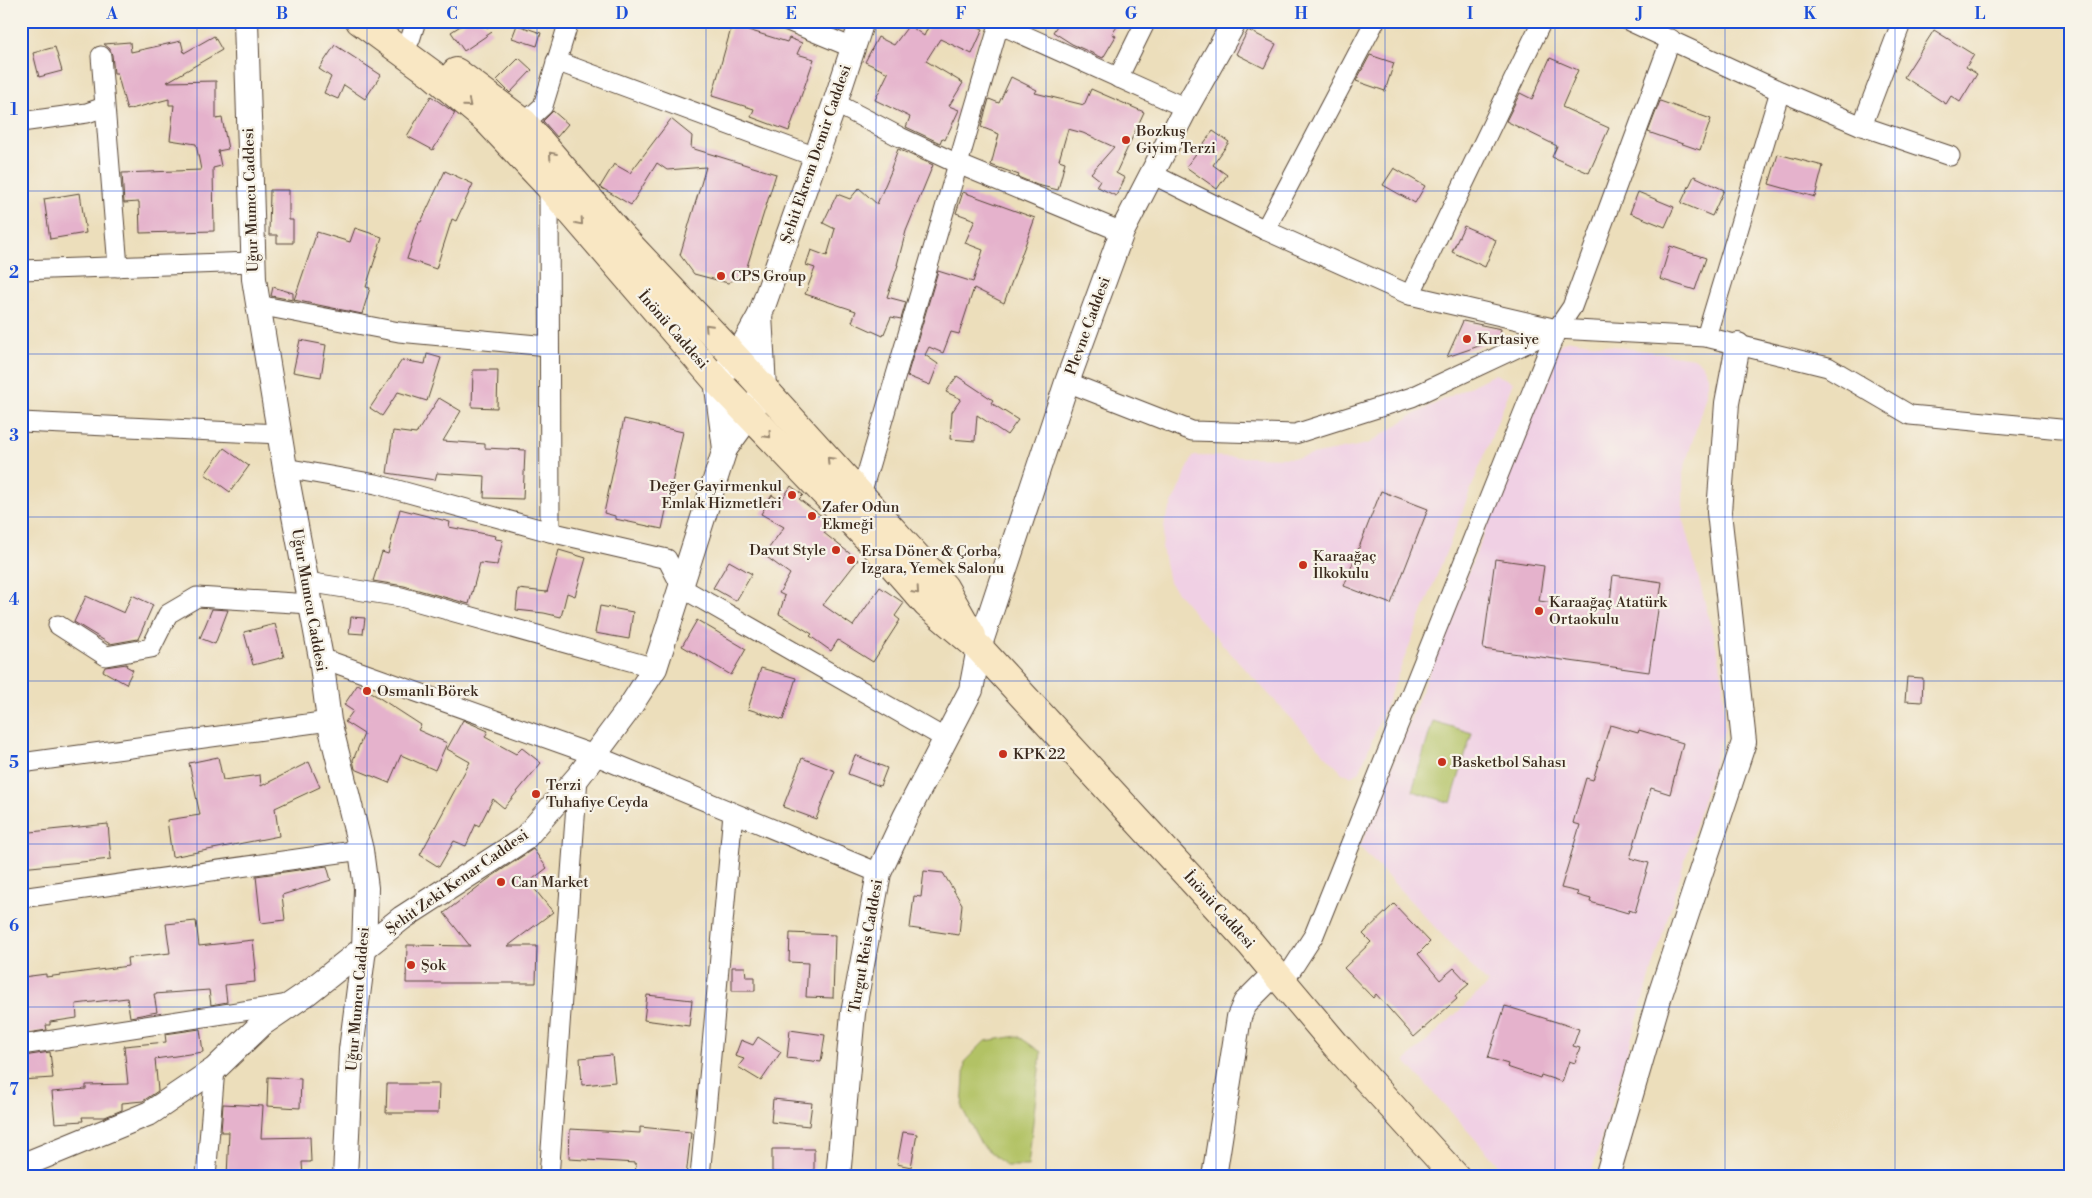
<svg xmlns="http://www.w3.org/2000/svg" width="2092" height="1198" font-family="'Libre Bodoni',serif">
	<rect width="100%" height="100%" fill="#f7f3e8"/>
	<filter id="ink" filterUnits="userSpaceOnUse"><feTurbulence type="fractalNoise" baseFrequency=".02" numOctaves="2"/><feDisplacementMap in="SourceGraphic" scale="10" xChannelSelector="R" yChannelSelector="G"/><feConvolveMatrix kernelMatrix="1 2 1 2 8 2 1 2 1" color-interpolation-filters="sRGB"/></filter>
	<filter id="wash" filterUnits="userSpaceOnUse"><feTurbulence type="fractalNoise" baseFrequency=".0096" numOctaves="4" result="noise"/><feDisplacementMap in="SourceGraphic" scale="20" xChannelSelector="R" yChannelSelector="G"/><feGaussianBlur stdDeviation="1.12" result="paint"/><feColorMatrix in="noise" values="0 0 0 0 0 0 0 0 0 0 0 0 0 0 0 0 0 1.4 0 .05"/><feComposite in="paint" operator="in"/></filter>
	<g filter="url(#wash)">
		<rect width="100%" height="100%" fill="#ecdebb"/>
		<!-- built -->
		<g fill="#f0d0e4">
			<polygon points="1571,340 1694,358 1703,365 1708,376 1707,391 1683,473 1683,520 1719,656 1723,681 1724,730 1590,1177 1509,1177 1405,1061 1488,984 1360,847 1557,348 1563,342"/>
			<polygon points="1495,374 1513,382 1360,771 1353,776 1342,773 1197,617 1169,582 1162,548 1165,520 1193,456 1296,458 1368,444 1411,416"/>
		</g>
		<!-- green -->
		<g fill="#b2c265" stroke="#767642">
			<polygon points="1433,721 1472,733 1451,803 1412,791"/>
			<polygon points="1018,1036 1041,1052 1028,1166 1006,1166 981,1144 962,1108 965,1061 985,1041"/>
		</g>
		<g id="blocks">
			<!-- building -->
			<g fill="#e5b2cc">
				<polygon points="468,21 481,21 492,32 464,51 451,32"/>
				<polygon points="931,21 965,21 983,29 972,54 940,39 926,61 963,83 949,106 959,110 945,140 942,138 940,143 906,127 910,117 875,100 888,73 865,62 878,37 894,45 909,25 924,36"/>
				<polygon points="1060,21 1121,21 1112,34 1116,36 1103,58 1072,44 1053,32"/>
				<polygon points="517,25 541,33 537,46 512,38"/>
				<polygon points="732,25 787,42 789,38 802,43 797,54 814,59 789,131 751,117 754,109 712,96"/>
				<polygon points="1248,30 1276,44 1264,68 1236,54"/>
				<polygon points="1934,30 1974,55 1966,67 1977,74 1960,102 1951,96 1946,104 1904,77"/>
				<polygon points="214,36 222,50 167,82 216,81 216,119 222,118 228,149 218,151 221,166 213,168 214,231 140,233 139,202 124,203 122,173 201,170 196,144 170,140 174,105 169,105 169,99 127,110 117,73 114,73 112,55 110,49 104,44 130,42 131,52 181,41 184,53"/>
				<polygon points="335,45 381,75 365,99 344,85 338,99 324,93 331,77 319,69"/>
				<polygon points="55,47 62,71 39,77 33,53"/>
				<polygon points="1370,55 1394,63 1385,91 1356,81"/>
				<polygon points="519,58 532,70 510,93 497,80"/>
				<polygon points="1550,58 1578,70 1562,107 1609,128 1589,173 1552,157 1557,146 1506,121 1520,93 1532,99"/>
				<polygon points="1011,77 1037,90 1035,93 1084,105 1091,89 1144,112 1116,173 1125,178 1116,196 1096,186 1100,180 1091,173 1114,147 1083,133 1068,129 1059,160 1065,162 1058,190 1037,185 1018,177 1019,175 991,165 999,134 981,127 989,99 999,103"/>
				<polygon points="431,96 455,113 433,150 407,136"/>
				<polygon points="1660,101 1711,119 1700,150 1648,132"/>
				<polygon points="553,111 568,124 557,137 543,121"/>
				<polygon points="671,119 692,136 691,148 776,174 745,273 728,283 694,274 680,255 706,167 667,170 657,163 631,205 600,187 614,164 630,173"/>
				<polygon points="1213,131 1229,142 1213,165 1227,175 1217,189 1186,167"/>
				<polygon points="898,149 933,165 906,231 897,265 898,265 887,297 906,302 901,319 891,317 883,336 852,322 856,311 805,294 815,268 806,265 811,250 827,256 835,229 823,223 837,194 850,199 859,188 877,204 892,169 891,168"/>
				<polygon points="1778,154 1823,166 1815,197 1769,184"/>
				<polygon points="1394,168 1425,186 1415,203 1383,185"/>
				<polygon points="445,171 473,184 456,221 452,219 436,269 407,259 419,222 421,222"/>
				<polygon points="1694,176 1724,190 1712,216 1681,203"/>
				<polygon points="270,190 289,190 289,220 293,220 293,243 277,243 277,235 269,235"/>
				<polygon points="963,192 1035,218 1004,303 974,288 959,334 951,332 943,353 929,347 925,355 938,364 930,385 907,376 938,271 973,282 983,250 965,243 975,220 956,213"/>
				<polygon points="1638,192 1674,207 1665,227 1630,213"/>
				<polygon points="80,193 86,233 50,239 44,199"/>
				<polygon points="1464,226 1496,240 1485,267 1452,252"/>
				<polygon points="355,228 382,237 366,287 370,288 362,314 294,300 317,232 350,242"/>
				<polygon points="1670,246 1706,258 1695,290 1660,279"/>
				<polygon points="273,287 293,293 293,300 271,296"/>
				<polygon points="1463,321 1501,329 1499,339 1447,357"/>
				<polygon points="300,340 326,345 321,377 293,372"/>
				<polygon points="427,354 441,358 427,401 398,392 382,416 370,408 402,360 425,364"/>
				<polygon points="473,370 498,370 497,408 472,407"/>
				<polygon points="957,376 993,400 991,403 1018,420 1007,435 977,415 975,441 950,439 952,412 961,399 946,392"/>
				<polygon points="439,398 461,411 443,441 485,444 485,448 525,450 523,499 484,498 485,476 437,473 435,480 387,473 393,431 416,434"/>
				<polygon points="624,419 683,432 662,529 615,519 615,516 604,513"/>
				<polygon points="224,448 249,466 230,492 205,474"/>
				<polygon points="791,486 803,495 799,499 831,523 824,533 858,560 823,605 853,626 880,587 904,603 895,616 900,620 873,662 838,640 831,651 810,636 812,634 779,614 785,596 779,593 790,574 764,555 784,527 761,514 772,495 781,501"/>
				<polygon points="1381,491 1428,509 1391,604 1344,586"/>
				<polygon points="400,509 450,522 449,527 496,536 495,539 503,540 497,565 480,563 469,604 404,586 373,581 382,552 388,554"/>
				<polygon points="559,550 586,558 575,596 567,593 561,617 544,613 516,610 518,589 547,592"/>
				<polygon points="1495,559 1544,566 1539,601 1609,610 1613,575 1662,582 1649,672 1483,649"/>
				<polygon points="729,561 752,574 736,601 713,588"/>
				<polygon points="132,595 153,605 138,639 110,644 74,622 86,596 124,613"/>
				<polygon points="600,606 633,612 629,639 595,633"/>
				<polygon points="212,609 228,610 215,644 200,638"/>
				<polygon points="351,617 365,618 363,634 349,633"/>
				<polygon points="697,620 746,649 731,675 682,646"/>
				<polygon points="275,624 284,657 253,665 244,632"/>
				<polygon points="127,664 126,666 133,670 126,684 103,671 105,667"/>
				<polygon points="761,668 796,678 783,720 748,709"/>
				<polygon points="1907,677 1923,678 1922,702 1905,701"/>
				<polygon points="358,684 421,725 418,730 447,743 435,770 401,755 389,783 355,769 353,760 364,734 345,722 353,711 344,705"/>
				<polygon points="463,720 488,731 485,737 516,754 522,748 541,763 504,808 493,799 479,826 476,824 466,846 454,841 439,867 420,855 470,762 447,749"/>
				<polygon points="1610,725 1638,733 1639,730 1683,743 1670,794 1651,788 1630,858 1649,863 1635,912 1629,910 1628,913 1590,902 1591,899 1577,895 1578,892 1561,888 1580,825 1573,823 1586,778 1593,780"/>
				<polygon points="855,755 887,768 880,786 848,774"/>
				<polygon points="218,757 223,780 260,775 261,786 309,762 320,787 275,808 279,836 172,857 167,820 200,815 189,763"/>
				<polygon points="802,758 835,771 816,819 783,807"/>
				<polygon points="108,824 111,859 21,868 21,833"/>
				<polygon points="533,849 547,868 529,882 553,912 508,946 537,946 536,983 406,983 407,945 470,946 444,913 491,877"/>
				<polygon points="327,866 331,880 282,895 285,920 261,923 256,876"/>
				<polygon points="924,871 943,873 962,904 959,935 910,928 914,896 921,897"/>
				<polygon points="1394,904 1430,942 1418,954 1440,980 1454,968 1469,984 1455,996 1457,999 1414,1037 1376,994 1373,998 1344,968 1371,942 1363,934"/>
				<polygon points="196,921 199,946 253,940 256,969 254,969 255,982 225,985 227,1002 211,1005 209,990 154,994 157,1012 130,1017 127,998 76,1004 77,1018 50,1022 50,1025 46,1025 47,1030 21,1034 21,981 24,981 23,977 46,974 46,977 128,966 127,958 170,953 166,924"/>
				<polygon points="790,933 835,935 833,998 806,997 808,963 789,962"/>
				<polygon points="732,967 745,967 746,977 755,977 755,991 732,991"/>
				<polygon points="647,995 692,1000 689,1026 644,1020"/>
				<polygon points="1505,1006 1579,1029 1573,1046 1580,1048 1575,1063 1569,1061 1562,1082 1541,1075 1540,1078 1507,1067 1508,1064 1488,1058"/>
				<polygon points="200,1029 203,1052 155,1059 158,1091 143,1101 122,1103 122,1110 105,1117 82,1117 83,1121 55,1123 52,1092 86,1089 86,1085 128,1084 124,1046 166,1042 165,1034"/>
				<polygon points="790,1030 825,1035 821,1062 787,1058"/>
				<polygon points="758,1037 781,1052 761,1081 738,1067 744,1059 735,1056 741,1040 753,1045"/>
				<polygon points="50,1052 53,1078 21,1080 21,1066 25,1066 24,1056"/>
				<polygon points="612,1055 615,1082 582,1085 580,1058"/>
				<polygon points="268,1077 301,1079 300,1108 267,1106"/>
				<polygon points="387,1084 439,1084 438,1113 386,1113"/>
				<polygon points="773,1099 812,1103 809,1126 771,1122"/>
				<polygon points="223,1104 263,1106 261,1138 310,1137 311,1162 302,1162 303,1177 227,1177 229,1132 221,1132"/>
				<polygon points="640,1127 691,1132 686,1177 635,1177 636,1163 569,1159 570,1129 640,1133"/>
				<polygon points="903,1132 917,1134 911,1167 897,1164"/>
				<polygon points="772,1149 814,1149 814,1173 772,1172"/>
			</g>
		</g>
	</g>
	<g filter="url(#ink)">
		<use href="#blocks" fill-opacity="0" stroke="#564536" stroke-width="1"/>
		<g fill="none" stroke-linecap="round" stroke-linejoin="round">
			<defs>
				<g id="minor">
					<polyline points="788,21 853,48"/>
					<polyline points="1629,21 1780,91 1862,126 1950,156"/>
					<polyline points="999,24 1186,108"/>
					<polyline points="410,40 416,21"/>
					<polyline points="101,56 118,267"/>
					<polyline points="556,61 816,157"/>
					<polyline points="1118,78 1146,21"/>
					<polyline points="835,103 900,137 958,164 1122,232"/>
					<polyline points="21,122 87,113 104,107"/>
					<polyline points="524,123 543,106 569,21"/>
					<polyline points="1862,126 1902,21"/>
					<polyline points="1150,177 1162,179 1265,230 1410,295 1557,329 1706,337 1828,367 1910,415 2071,430"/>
					<polyline points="549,186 550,532"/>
					<polyline points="1265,230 1375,21"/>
					<polyline points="21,270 253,262"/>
					<polyline points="1410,295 1542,21"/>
					<polyline points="258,305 399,332 548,346"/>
					<polyline points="1706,337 1780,91"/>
					<polyline points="1067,382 1192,431 1295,434 1412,397 1557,329 1572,307 1671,39"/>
					<polyline points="21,422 280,434"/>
					<polyline points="285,468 376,484 550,532 667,559 682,588 946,739"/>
					<polyline points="861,494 1000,21"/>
					<polyline points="307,582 401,597 655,668"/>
					<polyline points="58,625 106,656 151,648 168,614 197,597 311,604"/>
					<polyline points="321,658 594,755 879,873"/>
					<polyline points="21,763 329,721"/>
					<polyline points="21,898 361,850"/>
					<polyline points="1283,983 1314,935 1557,329"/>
					<polyline points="21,1045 289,1004"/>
					<polyline points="206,1177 215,1069"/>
					<polyline points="549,1177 578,777"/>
					<polyline points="700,1177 733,813"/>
				</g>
				<g id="tertiary">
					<polyline points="246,21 254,279 285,468 321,658 329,721 361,850 366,888 364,949 351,1050 345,1177"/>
					<polyline points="760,315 835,103 862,21"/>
					<polygon points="760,315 764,388 749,416 725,449 716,380 736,358"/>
					<polyline points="21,1166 150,1113 215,1069 262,1024 306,994 402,918 524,839 578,777 628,710 655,668 725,449"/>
					<polyline points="838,1177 853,1013 879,873 905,817 971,690 979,648 1067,382 1122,232 1186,108 1235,21"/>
					<polyline points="1214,1177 1239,1017 1245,1003 1275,973"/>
					<polyline points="1607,1177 1660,995 1744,742 1719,512 1727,403 1738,345"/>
				</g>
				<g id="secondary">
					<polyline points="360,21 431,73 487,120 549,186 716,380 882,553 927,604 979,648 1251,944 1335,1044 1456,1177"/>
					<polyline points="456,72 524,123 620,235 736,358 944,587 972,636"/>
				</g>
			</defs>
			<!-- minor casing -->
			<use href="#minor" stroke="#564536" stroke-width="21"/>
			<!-- tertiary casing -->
			<use href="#tertiary" stroke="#564536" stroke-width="26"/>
			<!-- secondary casing -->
			<use href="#secondary" stroke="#564536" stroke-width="30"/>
			<!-- minor -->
			<use href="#minor" stroke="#fff" stroke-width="19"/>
			<!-- tertiary -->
			<use href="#tertiary" stroke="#fff" stroke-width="24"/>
			<!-- secondary -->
			<use href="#secondary" stroke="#f9e7c3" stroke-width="28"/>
		</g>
		<!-- one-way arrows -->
		<defs><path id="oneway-chevron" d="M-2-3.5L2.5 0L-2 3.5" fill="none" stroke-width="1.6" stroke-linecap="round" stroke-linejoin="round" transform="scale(1.25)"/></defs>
		<g stroke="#9a8870">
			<use href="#oneway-chevron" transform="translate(468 104) rotate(40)"/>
			<use href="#oneway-chevron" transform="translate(552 155) rotate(-131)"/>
			<use href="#oneway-chevron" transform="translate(580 222) rotate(49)"/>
			<use href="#oneway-chevron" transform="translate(708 327) rotate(-133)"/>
			<use href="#oneway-chevron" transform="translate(768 435) rotate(46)"/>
			<use href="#oneway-chevron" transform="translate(830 460) rotate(-133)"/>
			<use href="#oneway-chevron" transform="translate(916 591) rotate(49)"/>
		</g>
	</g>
	<!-- grid -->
	<path fill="none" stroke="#1d4ed8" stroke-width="1" stroke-opacity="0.55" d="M197,21V1177M367,21V1177M537,21V1177M706,21V1177M876,21V1177M1046,21V1177M1216,21V1177M1385,21V1177M1555,21V1177M1725,21V1177M1895,21V1177M21,191H2071M21,354H2071M21,517H2071M21,681H2071M21,844H2071M21,1007H2071"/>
	<!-- markers -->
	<g fill="#c8321e" stroke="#f7f3e8" stroke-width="2">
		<circle cx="1126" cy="140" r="5"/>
		<circle cx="721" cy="276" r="5"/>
		<circle cx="1467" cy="339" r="5"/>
		<circle cx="792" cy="495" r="5"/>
		<circle cx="812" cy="516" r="5"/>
		<circle cx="836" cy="550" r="5"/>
		<circle cx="851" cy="560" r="5"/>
		<circle cx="1303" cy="565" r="5"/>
		<circle cx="1539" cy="611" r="5"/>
		<circle cx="367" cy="691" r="5"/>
		<circle cx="1003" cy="754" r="5"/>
		<circle cx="1442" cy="762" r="5"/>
		<circle cx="536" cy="794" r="5"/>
		<circle cx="501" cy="882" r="5"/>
		<circle cx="411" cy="965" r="5"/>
	</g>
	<g text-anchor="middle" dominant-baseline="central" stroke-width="4.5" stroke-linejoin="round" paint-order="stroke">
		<!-- poi labels -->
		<g font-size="15" fill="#3b2a1e" stroke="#f7f3e8" text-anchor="start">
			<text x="1136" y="131">Bozkuş<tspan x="1136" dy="17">Giyim Terzi</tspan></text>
			<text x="731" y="276">CPS Group</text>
			<text x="1477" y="339">Kırtasiye</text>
			<text x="782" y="486" text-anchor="end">Değer Gayirmenkul<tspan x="782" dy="17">Emlak Hizmetleri</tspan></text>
			<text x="822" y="507">Zafer Odun<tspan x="822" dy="17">Ekmeği</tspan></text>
			<text x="826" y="550" text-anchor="end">Davut Style</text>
			<text x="861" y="551">Ersa Döner &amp; Çorba,<tspan x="861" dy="17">Izgara, Yemek Salonu</tspan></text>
			<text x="1313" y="556">Karaağaç<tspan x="1313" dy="17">İlkokulu</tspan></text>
			<text x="1549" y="602">Karaağaç Atatürk<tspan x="1549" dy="17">Ortaokulu</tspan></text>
			<text x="377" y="691">Osmanlı Börek</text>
			<text x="1013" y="754">KPK 22</text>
			<text x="1452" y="762">Basketbol Sahası</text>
			<text x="546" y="785">Terzi<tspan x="546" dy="17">Tuhafiye Ceyda</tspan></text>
			<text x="511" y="882">Can Market</text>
			<text x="421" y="965">Şok</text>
		</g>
		<!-- street labels -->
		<g font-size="15" fill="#3b2a1e" stroke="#f7f3e8">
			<text transform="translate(816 154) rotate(-71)">Şehit Ekrem Demir Caddesi</text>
			<text transform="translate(251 200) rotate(-92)">Uğur Mumcu Caddesi</text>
			<text transform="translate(1088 326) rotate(-70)">Plevne Caddesi</text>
			<text transform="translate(673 330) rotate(49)">İnönü Caddesi</text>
			<text transform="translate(309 600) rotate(80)">Uğur Mumcu Caddesi</text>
			<text transform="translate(457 882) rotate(-35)">Şehit Zeki Kenar Caddesi</text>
			<text transform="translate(1219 910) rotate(48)">İnönü Caddesi</text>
			<text transform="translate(866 946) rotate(-80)">Turgut Reis Caddesi</text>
			<text transform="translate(358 999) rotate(-85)">Uğur Mumcu Caddesi</text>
		</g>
	</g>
	<!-- margin -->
	<rect width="2092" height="1198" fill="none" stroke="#f7f3e8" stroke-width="55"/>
	<rect x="28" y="28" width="2036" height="1142" fill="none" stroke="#1d4ed8" stroke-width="2"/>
	<g font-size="16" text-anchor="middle" font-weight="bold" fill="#1d4ed8">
		<text x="112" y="19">A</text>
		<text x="282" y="19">B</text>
		<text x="452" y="19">C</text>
		<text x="622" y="19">D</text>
		<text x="791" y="19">E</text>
		<text x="961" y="19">F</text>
		<text x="1131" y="19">G</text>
		<text x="1301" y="19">H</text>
		<text x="1470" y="19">I</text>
		<text x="1640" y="19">J</text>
		<text x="1810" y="19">K</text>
		<text x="1980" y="19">L</text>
		<text x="14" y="115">1</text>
		<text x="14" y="278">2</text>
		<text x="14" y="441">3</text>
		<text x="14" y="605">4</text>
		<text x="14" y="768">5</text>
		<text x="14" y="931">6</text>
		<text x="14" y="1095">7</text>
	</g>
</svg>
